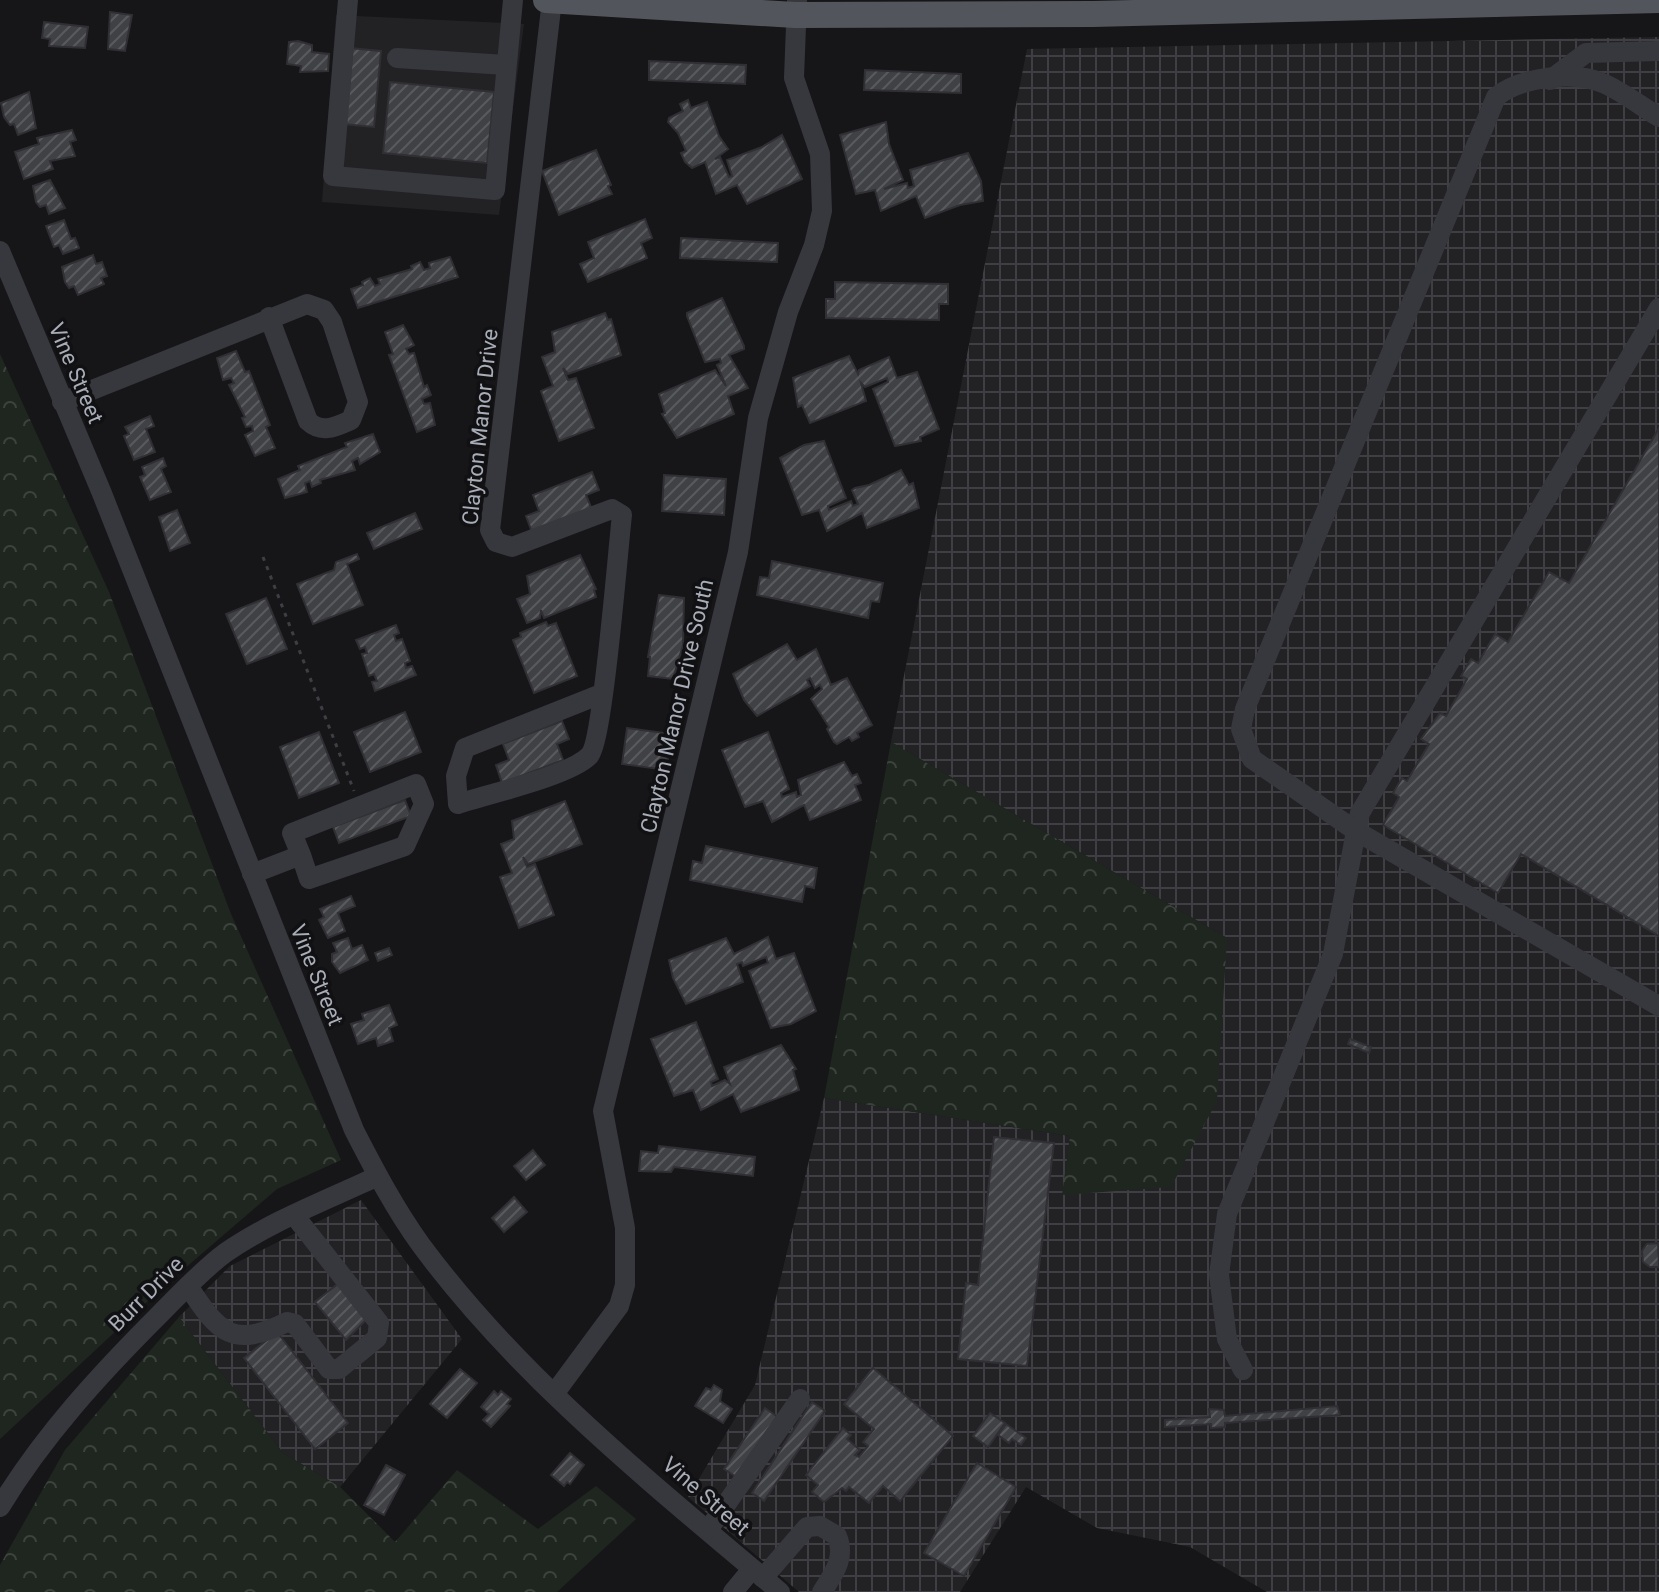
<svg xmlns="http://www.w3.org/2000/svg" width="1659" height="1592" font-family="Roboto,sans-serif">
	<defs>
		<pattern id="industrial-grid" width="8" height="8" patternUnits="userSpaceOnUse" patternTransform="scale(2)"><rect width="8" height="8" fill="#222225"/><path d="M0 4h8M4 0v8" fill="none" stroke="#3f3f43"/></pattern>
		<pattern id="forest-crowns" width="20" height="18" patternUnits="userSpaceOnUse" patternTransform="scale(2)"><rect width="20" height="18" fill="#1e261f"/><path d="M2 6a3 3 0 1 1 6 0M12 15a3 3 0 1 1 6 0" fill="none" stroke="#3c433d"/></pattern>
		<pattern id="building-hatch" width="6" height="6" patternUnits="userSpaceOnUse" patternTransform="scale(2)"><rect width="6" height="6" fill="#404145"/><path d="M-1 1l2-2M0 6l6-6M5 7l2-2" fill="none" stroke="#595a5e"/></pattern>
	</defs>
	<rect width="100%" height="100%" fill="#161618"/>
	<!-- built -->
	<polygon fill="#222225" points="336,15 524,24 499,215 322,202"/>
	<!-- industrial -->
	<g fill="url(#industrial-grid)">
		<polygon points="1659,37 1659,1592 1267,1592 1190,1547 1097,1528 1026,1487 960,1592 799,1592 688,1497 755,1385 824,1098 1070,1136 1063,1194 1227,938 891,742 1027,49"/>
		<polygon points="361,1200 462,1339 340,1487 283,1453 179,1317 230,1266"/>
	</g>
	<!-- forest -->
	<g fill="url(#forest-crowns)">
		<polygon points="0,354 109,592 231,914 341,1160 277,1189 163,1287 0,1439"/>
		<polygon points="891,742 1227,938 1217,1101 1171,1187 1062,1195 1070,1136 824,1098"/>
		<polygon points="179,1317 283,1453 340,1487 395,1542 457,1470 538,1529 596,1486 636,1519 557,1592 0,1592 0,1565 65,1450"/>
	</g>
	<!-- building -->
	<g fill="url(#building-hatch)" stroke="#303034" stroke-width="2">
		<polygon points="110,12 132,15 125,51 108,49"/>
		<polygon points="44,22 88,27 85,48 49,46 50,39 42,38"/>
		<polygon points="298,41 312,45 312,52 329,54 328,71 300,72 301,66 287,64 289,42"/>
		<polygon points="350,48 381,51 374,127 343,124"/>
		<polygon points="649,61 746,65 745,84 649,80"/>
		<polygon points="865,70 961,74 961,93 864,90"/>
		<polygon points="390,82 494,92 487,163 383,153"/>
		<polygon points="29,92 36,128 18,135 14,124 10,125 4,117 1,103"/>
		<polygon points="688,100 691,108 707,102 719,136 728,149 715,159 720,157 729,177 732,176 727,160 762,147 782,135 802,179 747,204 737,185 716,194 705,162 692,168 685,162 681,153 686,151 678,133 668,122 669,118 683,111 680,104"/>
		<polygon points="886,122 889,144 903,180 884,189 907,183 908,188 914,186 910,170 968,153 981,181 983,201 960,205 925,218 916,196 881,211 875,190 856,194 840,135"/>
		<polygon points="72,130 76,140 70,142 75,156 50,161 53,169 24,179 15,152 39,144 37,138"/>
		<polygon points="596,150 611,185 608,186 612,194 559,215 542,171"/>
		<polygon points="50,180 65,208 49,214 46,205 40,207 36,202 33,186"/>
		<polygon points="645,219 652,238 641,243 647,258 588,282 580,264 594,258 588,242"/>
		<polygon points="64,220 71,239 75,238 79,248 63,254 59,245 54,247 46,226"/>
		<polygon points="681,238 778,243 777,262 680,258"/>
		<polygon points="93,255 96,264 102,262 107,276 101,278 104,284 78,295 74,286 69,288 65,282 62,267"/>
		<polygon points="450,257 458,277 358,308 351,289 363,285 362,282 370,278 375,286 380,284 378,279 412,269 411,266 420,262 424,270 430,268 429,263"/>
		<polygon points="835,282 948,284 948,304 939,304 939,320 826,318 826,299 835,299"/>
		<polygon points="722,298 744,346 744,349 729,355 748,388 728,396 734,414 677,438 662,414 665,413 659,394 715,370 726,386 717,365 721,363 720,359 705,362 687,316 687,313"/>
		<polygon points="605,313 608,320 611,319 621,355 568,374 563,368 568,380 576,378 594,428 559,441 541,391 553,386 542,357 555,352 552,332"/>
		<polygon points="403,325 414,345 406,349 409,354 414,353 424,387 427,385 431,395 422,399 424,404 430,403 435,425 417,432 389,355 393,354 385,332"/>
		<polygon points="236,351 245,372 249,371 270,425 266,427 275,448 255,456 245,435 253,431 252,426 246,427 242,418 245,417 229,385 234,383 231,378 223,380 217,358"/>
		<polygon points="849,356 858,374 859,370 889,357 897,378 917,372 939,429 920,437 921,441 895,446 873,389 888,382 887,378 865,387 861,383 866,401 810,423 802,405 798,407 793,378"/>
		<polygon points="150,416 154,426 146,429 155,452 134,460 124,436 129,434 125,427"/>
		<polygon points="1659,428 1659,936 1521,854 1498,893 1383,825 1399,797 1393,793 1402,778 1407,781 1429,744 1421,739 1440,713 1446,716 1467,679 1461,676 1471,659 1478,663 1495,634 1508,642 1549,572 1569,583"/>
		<polygon points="373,434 380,452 360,464 358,458 352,461 355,470 320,480 321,483 312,487 310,481 305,483 307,492 285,498 278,479 300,470 298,466 347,447 345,443"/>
		<polygon points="824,441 846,498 828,506 829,510 851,501 853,506 858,504 852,490 855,488 869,485 901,470 909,485 913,483 919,508 867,528 862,513 827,531 819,510 802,515 780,458 804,445"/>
		<polygon points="163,458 166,466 161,469 171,492 150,500 140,477 145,475 142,467"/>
		<polygon points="592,472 599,490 586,495 593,512 533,535 526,516 539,511 533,495"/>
		<polygon points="664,475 726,479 724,515 662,511"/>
		<polygon points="177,510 190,543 170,551 159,517"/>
		<polygon points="415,513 422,529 374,549 367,533"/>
		<polygon points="357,554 359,559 347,564 363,605 313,624 297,584 334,570 336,562"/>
		<polygon points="580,555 596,589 594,590 596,597 544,618 541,610 540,618 527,623 517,599 530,594 527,576"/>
		<polygon points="772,561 883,583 879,602 871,601 868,618 757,595 760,577 769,578"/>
		<polygon points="659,595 684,598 683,645 673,679 648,676 650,657 648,657"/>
		<polygon points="266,598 287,649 247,664 226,614"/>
		<polygon points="546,622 548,626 556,623 577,676 534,693 513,640 521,637 520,633"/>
		<polygon points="396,625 399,633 394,635 396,641 402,639 410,661 405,663 406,668 412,666 416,675 375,691 372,682 377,681 374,674 369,676 362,654 367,653 365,647 360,649 356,640"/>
		<polygon points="787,644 797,660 816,649 831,685 847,678 872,725 857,733 859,737 852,741 849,737 837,744 834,742 827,729 829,727 811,699 822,689 820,685 815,688 810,678 807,680 810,686 757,716 744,700 733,674"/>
		<polygon points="405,712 421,752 370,772 354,732"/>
		<polygon points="562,721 569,739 557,744 563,760 502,783 496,765 509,760 503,744"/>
		<polygon points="627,728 672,734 666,770 622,764"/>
		<polygon points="319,732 339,783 299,798 280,747"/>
		<polygon points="768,732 789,789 781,793 782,797 796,792 797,797 801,795 798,780 844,762 852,776 857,774 861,783 855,785 861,800 810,820 804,805 772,822 763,801 745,807 722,750"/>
		<polygon points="405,800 411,816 339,843 333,827"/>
		<polygon points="565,801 582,844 528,864 523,857 527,867 535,864 554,915 519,928 500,877 512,873 501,844 514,839 512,821"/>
		<polygon points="706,846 817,868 814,888 805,886 802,902 690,880 693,861 702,863"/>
		<polygon points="351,896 355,906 338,913 345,931 328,938 319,920 324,917 320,909"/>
		<polygon points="768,937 776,959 794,953 816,1011 791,1024 771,1028 749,971 768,963 766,957 743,966 742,962 737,964 743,982 686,1004 673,978 669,960 726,938 734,954"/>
		<polygon points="348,938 352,949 362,945 368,960 340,973 332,962 332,954 337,952 333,943"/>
		<polygon points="389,948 392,955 378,961 375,953"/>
		<polygon points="389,1005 397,1025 389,1028 393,1041 378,1046 376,1038 358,1044 351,1024 364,1020 362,1014"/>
		<polygon points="696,1022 718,1079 711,1082 712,1086 725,1080 730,1084 724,1067 781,1045 796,1069 793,1070 799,1090 741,1112 733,1094 701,1110 693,1090 674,1096 651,1039"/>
		<polygon points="1350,1039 1371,1047 1369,1053 1348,1044"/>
		<polygon points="994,1137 1054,1143 1027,1366 958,1359 966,1283 978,1285"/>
		<polygon points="659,1146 755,1157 753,1176 674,1167 671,1172 639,1171 641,1151 658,1153"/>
		<polygon points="533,1150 545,1165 526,1180 514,1166"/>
		<polygon points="514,1197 527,1212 504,1232 492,1218"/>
		<polygon points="1658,1243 1659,1267 1650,1267 1643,1262 1642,1251 1647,1244"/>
		<polygon points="339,1283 368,1318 346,1340 315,1302"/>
		<polygon points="277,1332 348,1423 315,1449 244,1358"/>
		<polygon points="873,1368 953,1436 900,1501 883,1486 869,1503 849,1487 846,1491 842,1488 824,1502 812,1492 818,1485 806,1475 843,1428 851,1435 847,1439 860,1450 855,1455 859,1457 868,1446 863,1442 874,1429 844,1404"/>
		<polygon points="460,1369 477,1383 447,1418 430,1404"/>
		<polygon points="714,1385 722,1390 720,1401 732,1409 723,1423 695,1406 706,1388 711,1390"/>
		<polygon points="494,1391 498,1395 501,1391 511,1399 507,1404 510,1406 491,1427 483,1420 489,1414 481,1407"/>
		<polygon points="812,1402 825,1411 764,1501 752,1493"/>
		<polygon points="1337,1406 1340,1415 1225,1423 1225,1427 1211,1428 1211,1424 1165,1427 1165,1420 1210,1417 1209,1409 1224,1410 1225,1416"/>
		<polygon points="765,1408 782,1420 741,1480 724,1469"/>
		<polygon points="990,1413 1005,1423 988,1447 973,1436"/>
		<polygon points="1006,1424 1026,1438 1021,1445 1012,1439 1009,1443 998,1435"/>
		<polygon points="570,1453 584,1465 570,1484 567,1482 564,1486 551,1475"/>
		<polygon points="977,1463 1016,1487 964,1576 924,1553"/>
		<polygon points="386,1465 405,1475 384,1515 364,1505"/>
	</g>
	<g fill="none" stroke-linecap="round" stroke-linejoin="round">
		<!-- path -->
		<polyline stroke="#3d3f44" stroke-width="3" stroke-dasharray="4 6" stroke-linecap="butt" points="263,557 354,791"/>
		<!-- minor -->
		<g stroke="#37383d" stroke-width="20">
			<polyline points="348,0 333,176 495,190 513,0"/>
			<path d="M552,0L490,530L496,542L512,547L612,509L622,515C618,548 603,743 589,756C569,776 488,794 458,804L456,776L465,748L601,694"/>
			<polyline points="397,58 506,65"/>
			<polyline points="1550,80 1586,53 1659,51"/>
			<path d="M0,251L101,491L354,1130C374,1169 395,1209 421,1245C520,1379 654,1485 780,1592"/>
			<polyline points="1659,308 1360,813 1356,831 1659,1006"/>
			<path d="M62,402L307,304L324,310L332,322L358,402L351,420C335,427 322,434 308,421L269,317"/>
			<polyline points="252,874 301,855 292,833 416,784 424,804 405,846 309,879 301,855"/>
			<path d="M188,1286C219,1333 232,1349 287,1322L295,1324L329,1369H339L377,1338L379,1323L294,1215"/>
			<path d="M1243,1370L1227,1339L1219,1275L1227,1214L1333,954L1356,831L1252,759L1241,729L1245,709L1496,97C1521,77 1574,70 1605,84C1624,93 1641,106 1659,117"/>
			<polyline points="554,1394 619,1306 625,1285 625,1228 603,1111 738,552 758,418 788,312 814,245 822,211 820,154 794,78 797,0"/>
			<path d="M0,1507C43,1436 100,1374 159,1315C180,1294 201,1271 225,1253C271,1221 327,1200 378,1176"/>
			<polyline points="708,1530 800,1399"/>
			<path d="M763,1578L807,1527L820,1526L837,1536C846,1558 834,1573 822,1592"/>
			<polyline points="733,1592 752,1569"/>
		</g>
		<!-- major -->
		<polyline stroke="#53555c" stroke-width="26" points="546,0 795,15 1093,14 1659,0"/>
	</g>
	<g text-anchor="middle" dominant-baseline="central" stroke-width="7" stroke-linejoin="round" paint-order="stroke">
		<!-- street labels -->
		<g font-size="22" fill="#a8adb8" stroke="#111113">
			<text transform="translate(76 373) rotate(67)">Vine Street</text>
			<text transform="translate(480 427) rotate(-84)">Clayton Manor Drive</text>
			<text transform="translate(677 706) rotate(-77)">Clayton Manor Drive South</text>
			<text transform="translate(317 975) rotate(68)">Vine Street</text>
			<text transform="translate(146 1294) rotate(-45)">Burr Drive</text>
			<text transform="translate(706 1496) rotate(41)">Vine Street</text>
		</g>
	</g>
</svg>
